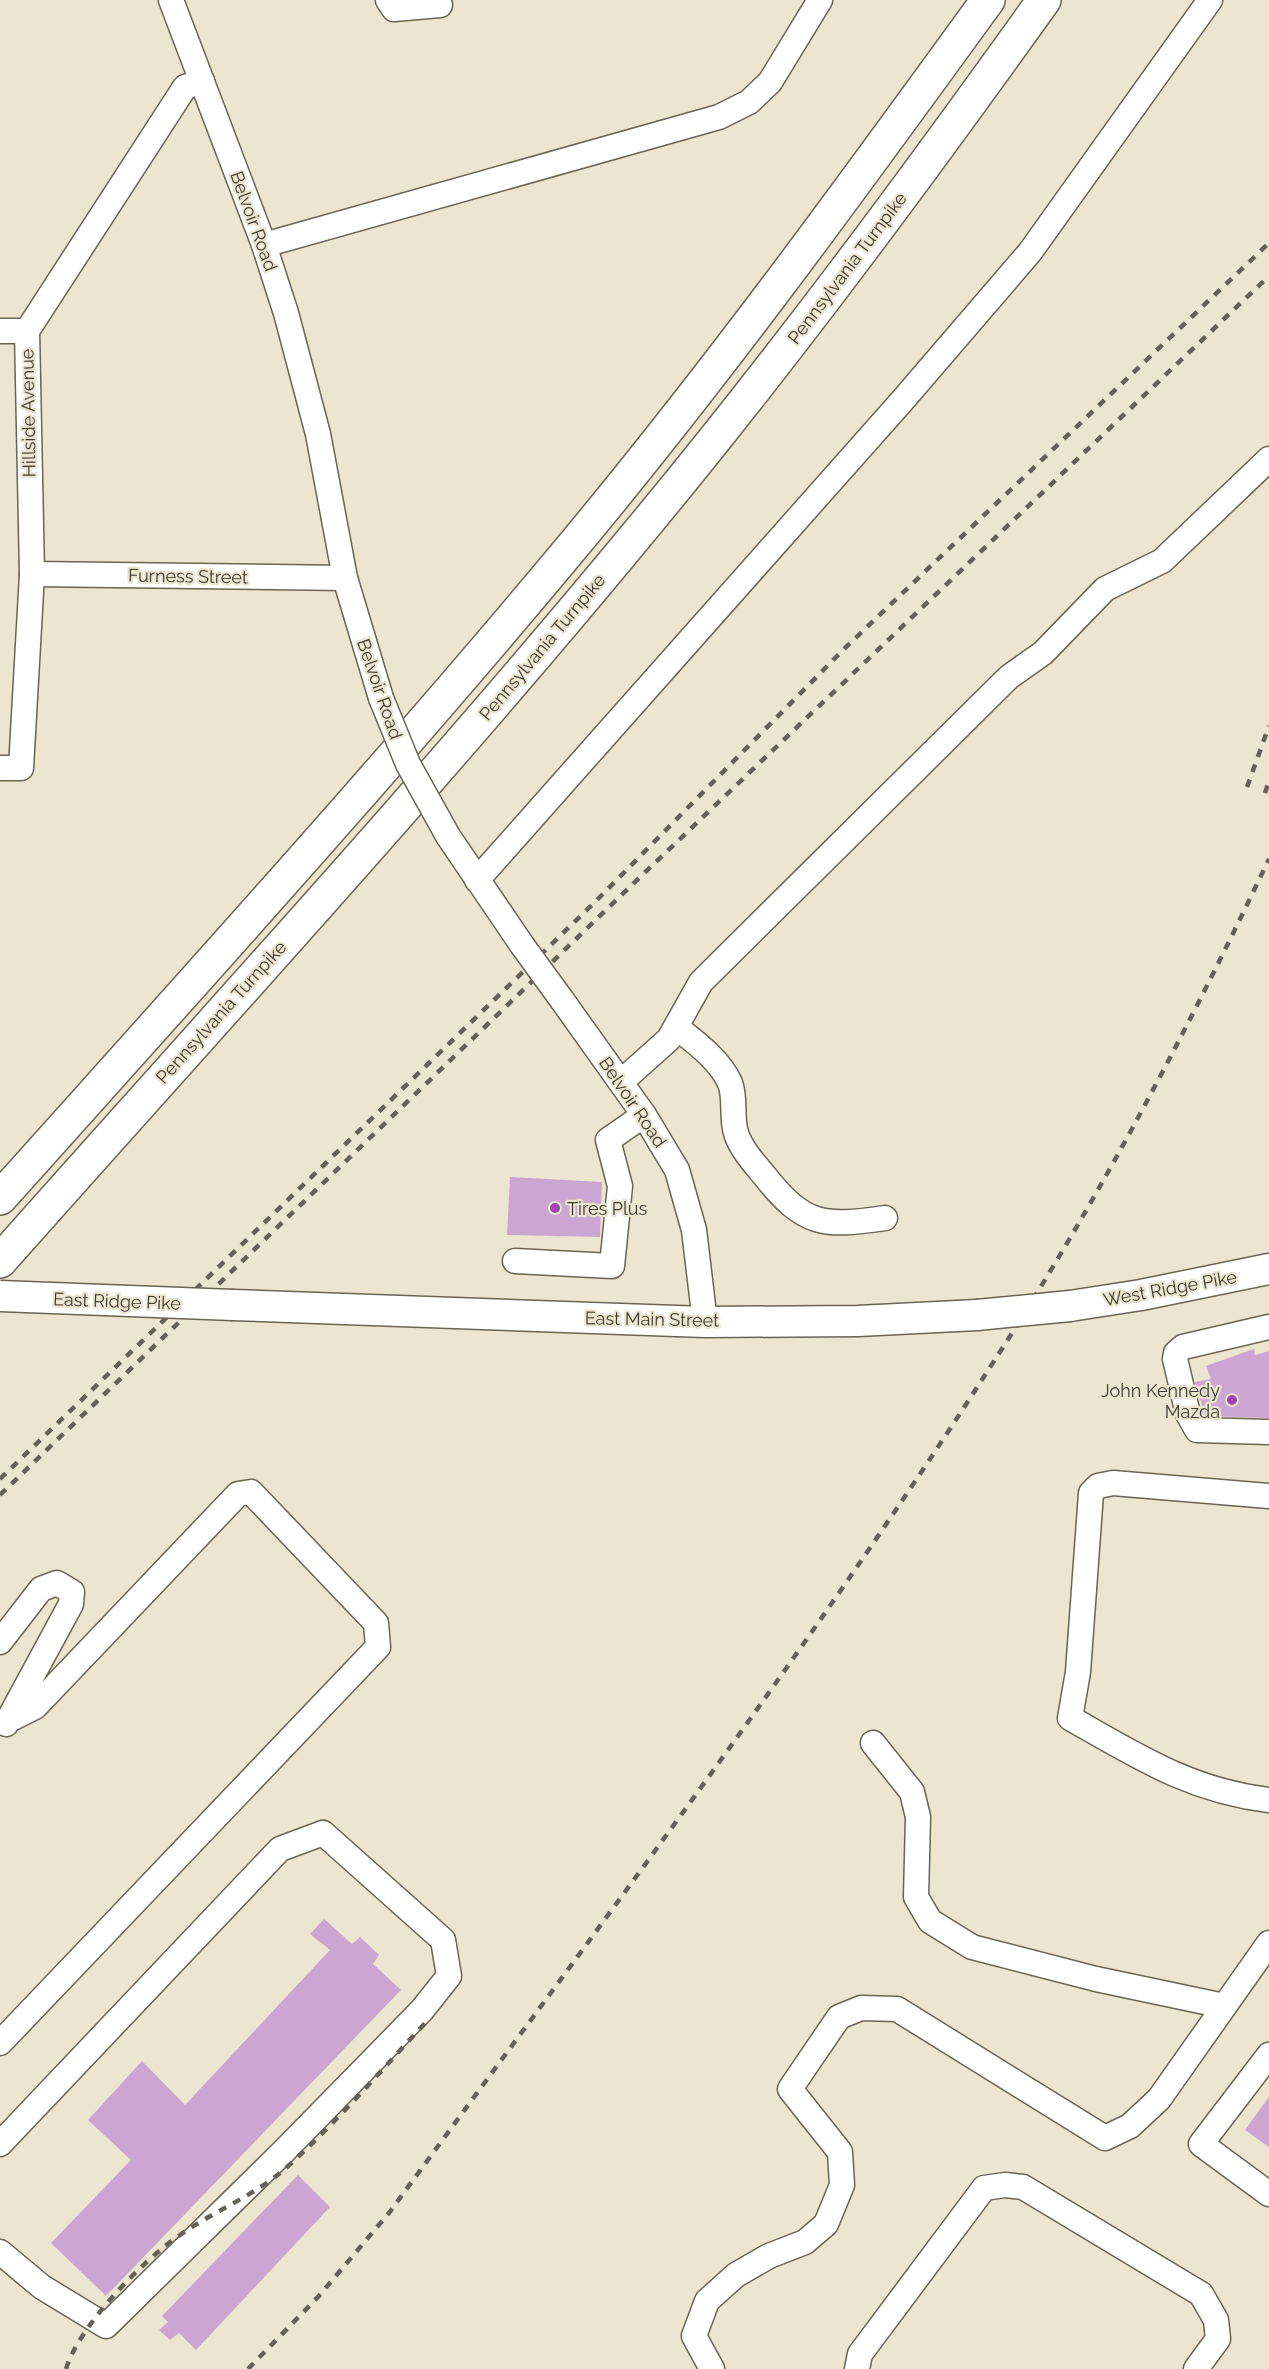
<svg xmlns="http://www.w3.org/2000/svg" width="1269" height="2369" font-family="Raleway,sans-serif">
	<rect width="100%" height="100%" fill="#ece5cf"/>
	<!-- building -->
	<g fill="#cca6d3">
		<polygon points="510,1177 602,1182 600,1237 507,1235"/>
		<polygon points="1254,1349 1255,1355 1269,1351 1269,1418 1205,1416 1195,1382 1211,1379 1206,1366"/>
		<polygon points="324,1919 352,1944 360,1937 379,1955 373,1964 401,1990 106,2296 51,2243 131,2160 88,2120 142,2061 185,2105 330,1950 310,1934"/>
		<polygon points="1269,2097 1269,2147 1245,2130"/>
		<polygon points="298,2175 330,2207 196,2350 179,2333 170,2340 159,2330 168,2322 162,2316"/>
	</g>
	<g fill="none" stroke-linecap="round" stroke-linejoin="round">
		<defs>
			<g id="minor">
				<polyline points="171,0 264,245 286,313 318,434 345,578 381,698"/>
				<polyline points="388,0 394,9 440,5"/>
				<polyline points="264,245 719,117 749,102 770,82 820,0"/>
				<polyline points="0,331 27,331"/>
				<polyline points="32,574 345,578"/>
				<polyline points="0,768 21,768 32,574 27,331 185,87 202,81"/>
				<polyline points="448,836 522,945"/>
				<polyline points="477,880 902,401 1030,252 1210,0"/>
				<polyline points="562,1000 644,1115 677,1170 694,1230 705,1322"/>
				<path d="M676,1027C695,1042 720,1060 730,1083C736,1098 731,1117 736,1133C741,1149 754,1163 764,1175C804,1226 823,1227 885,1218"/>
				<polyline points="621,1082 669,1039 701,982 1009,677 1043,653 1105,589 1162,561 1269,459"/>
				<polyline points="515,1261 612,1266 620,1186 608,1140 644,1115"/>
				<polyline points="1269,1327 1183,1347 1176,1353 1175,1359 1188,1414 1197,1430 1269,1432"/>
				<path d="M1269,1496L1113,1483L1098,1486L1091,1493L1078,1672L1070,1718C1137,1756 1191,1791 1269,1800"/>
				<polyline points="0,1642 41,1589 57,1583 72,1592 71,1604 6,1724"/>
				<polyline points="873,1743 912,1792 918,1817 916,1897 930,1921 972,1947 1096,1979 1224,2006"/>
				<polyline points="0,2043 378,1647 376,1623 251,1492 238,1494 35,1707 7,1721"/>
				<polyline points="1269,2055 1201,2144 1269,2194"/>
				<polyline points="0,2144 280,1849 323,1833 443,1940 449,1976 422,2010 283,2152 106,2326 42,2287 0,2252"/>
				<polyline points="712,2369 694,2336 707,2301 736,2275 769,2256 805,2242 826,2224 842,2185 840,2152 790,2089 839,2017 861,2008 897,2009 1105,2138 1130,2126 1159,2099 1269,1943"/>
				<polyline points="857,2369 860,2354 984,2188 1005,2185 1023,2187 1201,2294 1216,2320 1218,2339 1196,2369"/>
			</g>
			<g id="major">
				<polyline points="233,1305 705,1322 858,1321 977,1315"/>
				<polyline points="1070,1306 1141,1295 1269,1269"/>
			</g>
			<g id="highway">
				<path d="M0,1198C189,987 380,777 562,559C713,379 850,190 988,0"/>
				<path d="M0,1261C213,1021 431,784 635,537C779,364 913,183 1044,0"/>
			</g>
		</defs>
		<!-- minor casing -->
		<use href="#minor" stroke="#6a6451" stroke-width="27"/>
		<!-- major casing -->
		<use href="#major" stroke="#6a6451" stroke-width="33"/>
		<!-- highway casing -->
		<use href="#highway" stroke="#6a6451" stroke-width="36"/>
		<!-- minor -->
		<use href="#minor" stroke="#fff" stroke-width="24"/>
		<!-- major -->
		<use href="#major" stroke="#fff" stroke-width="30"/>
		<!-- highway -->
		<use href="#highway" stroke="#fff" stroke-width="33"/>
		<!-- rail -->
		<g stroke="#656156" stroke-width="4.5" stroke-dasharray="8 8" stroke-linecap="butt">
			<polyline points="1247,787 1269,726"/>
			<polyline points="1265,793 1269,781"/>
			<polyline points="0,1479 594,903 845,648 1269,243"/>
			<polyline points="0,1495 636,881 1269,276"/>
			<path d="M66,2369C79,2326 142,2261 180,2235C214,2211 256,2195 287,2167C338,2121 383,2068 429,2019"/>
			<path d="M248,2369L318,2297L389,2213C595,1931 807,1653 996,1358C1099,1199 1187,1031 1269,859"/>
		</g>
		<defs>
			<g id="minor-bridge">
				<polyline points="381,698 408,764 448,836"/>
				<polyline points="522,945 562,1000"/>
			</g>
			<g id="major-bridge">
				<polyline points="0,1296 233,1305"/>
				<polyline points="977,1315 1070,1306"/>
			</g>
		</defs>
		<!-- minor-bridge casing -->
		<use href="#minor-bridge" stroke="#6a6451" stroke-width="27" stroke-linecap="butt"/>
		<!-- major-bridge casing -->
		<use href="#major-bridge" stroke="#6a6451" stroke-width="33" stroke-linecap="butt"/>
		<!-- minor-bridge -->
		<use href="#minor-bridge" stroke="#fff" stroke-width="24"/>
		<!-- major-bridge -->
		<use href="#major-bridge" stroke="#fff" stroke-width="30"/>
	</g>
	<!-- markers -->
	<g fill="#a046b1" stroke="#ece5cf" stroke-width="2">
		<circle cx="555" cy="1208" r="6"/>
		<circle cx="1232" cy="1400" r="6"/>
	</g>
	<g text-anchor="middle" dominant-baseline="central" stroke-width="4.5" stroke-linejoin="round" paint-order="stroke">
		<!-- street labels -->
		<g font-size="18" fill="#3f3c34" stroke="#ece5cf">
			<text transform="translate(254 221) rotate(70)">Belvoir Road</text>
			<text transform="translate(847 268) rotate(-53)">Pennsylvania Turnpike</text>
			<text transform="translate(28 413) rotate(-91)">Hillside Avenue</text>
			<text transform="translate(188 576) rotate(1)">Furness Street</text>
			<text transform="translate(542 647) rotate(-50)">Pennsylvania Turnpike</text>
			<text transform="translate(380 689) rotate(71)">Belvoir Road</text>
			<text transform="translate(221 1012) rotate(-48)">Pennsylvania Turnpike</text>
			<text transform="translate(633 1102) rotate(56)">Belvoir Road</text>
			<text transform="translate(1170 1288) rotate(-10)">West Ridge Pike</text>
			<text transform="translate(117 1301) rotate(2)">East Ridge Pike</text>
			<text transform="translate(652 1319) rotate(1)">East Main Street</text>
		</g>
		<!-- poi labels -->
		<g font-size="18" fill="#3f3c34" stroke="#ece5cf" text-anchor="start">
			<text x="567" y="1208">Tires Plus</text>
			<text x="1220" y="1390" text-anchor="end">John Kennedy<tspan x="1220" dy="21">Mazda</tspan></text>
		</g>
	</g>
</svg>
